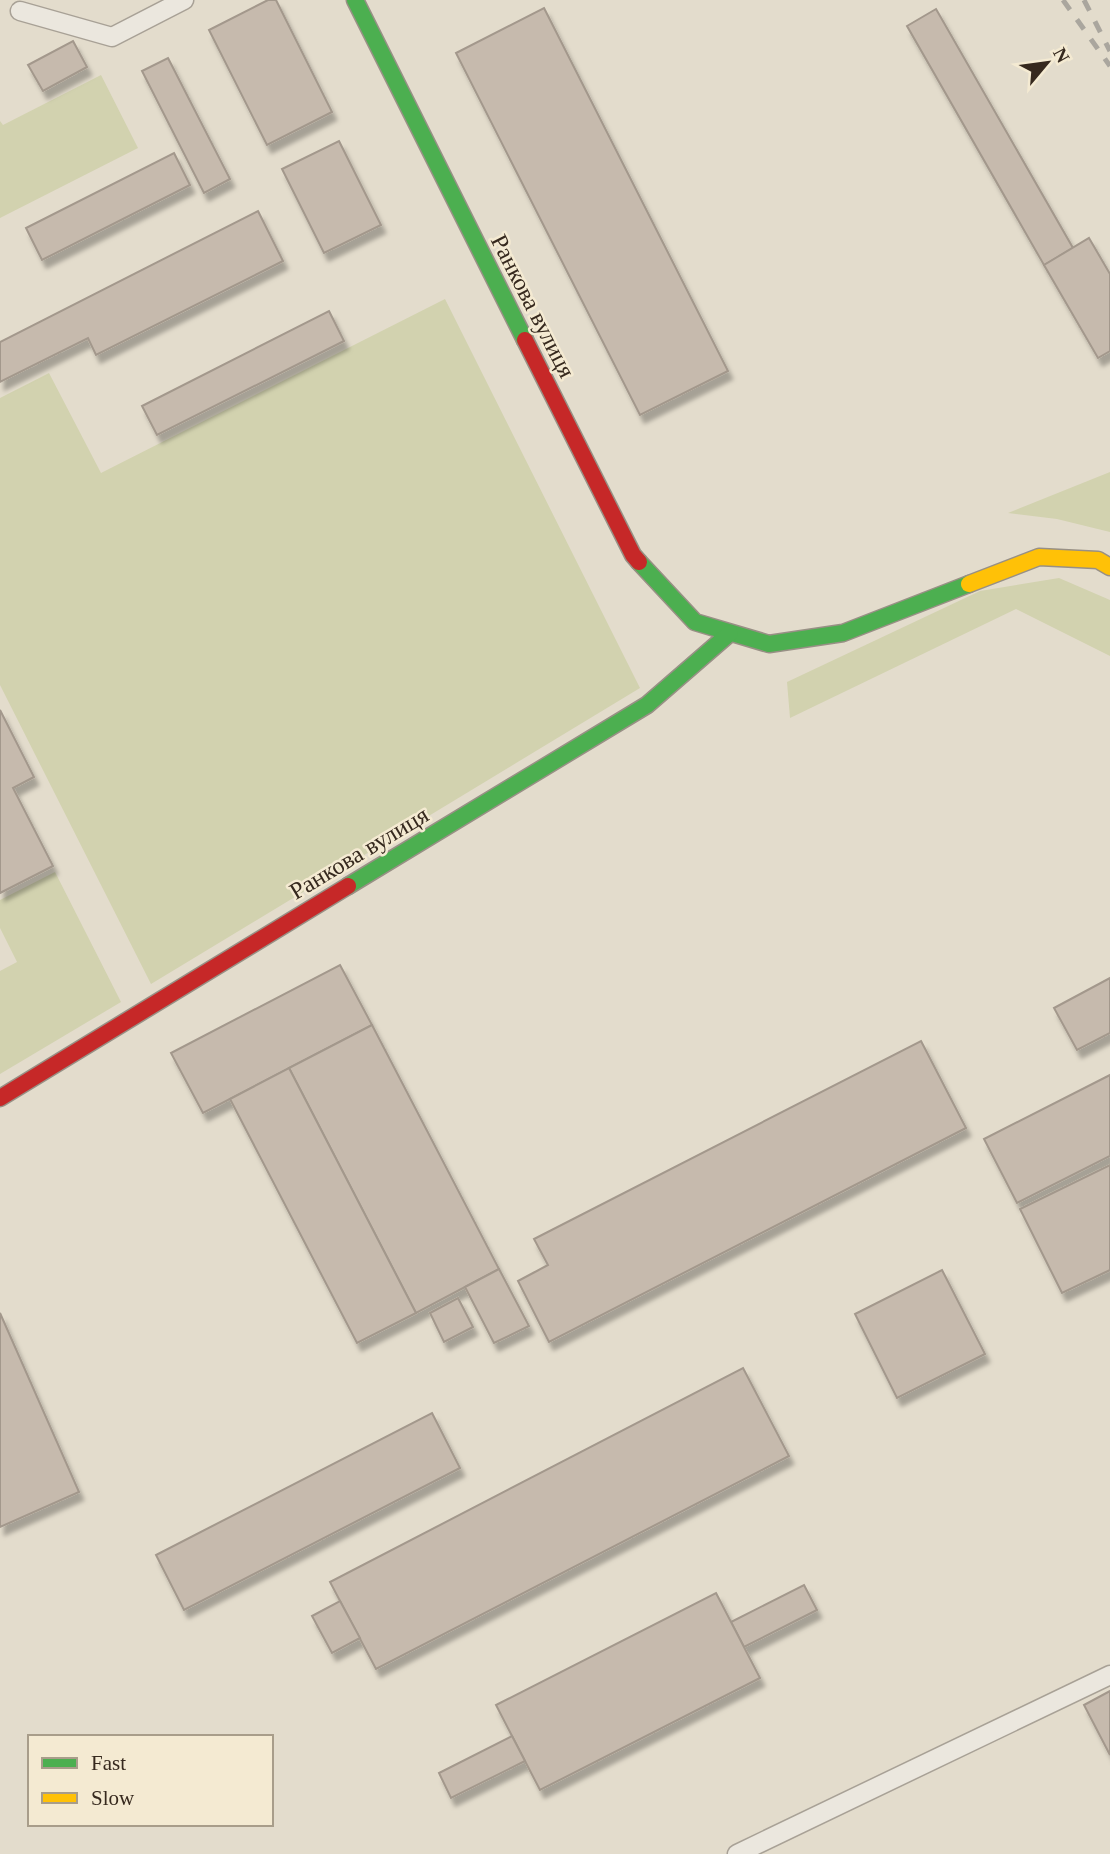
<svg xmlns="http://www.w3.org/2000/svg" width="1110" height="1854" font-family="'Times New Roman',serif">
	<defs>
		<filter id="shadow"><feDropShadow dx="4.5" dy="8" stdDeviation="2" flood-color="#0004"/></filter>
	</defs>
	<rect width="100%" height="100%" fill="#e3dccc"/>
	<!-- green -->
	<g fill="#d2d2af">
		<polygon points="101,75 138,148 0,218 0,121 3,125"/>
		<polygon points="445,299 640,688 151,984 0,685 0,398 49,373 101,473"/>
		<polygon points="1110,472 1110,532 1057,519 1008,513"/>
		<polygon points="1059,578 1110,600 1110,656 1016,609 790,718 787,682 980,591"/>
		<polygon points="55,872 121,1002 0,1074 0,971 17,962 0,928 0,900"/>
	</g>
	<!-- building -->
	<g fill="#c6baad" stroke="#a3988c" stroke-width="2" filter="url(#shadow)">
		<polygon points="268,0 276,0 332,112 267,145 209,30"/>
		<polygon points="544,8 728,371 640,415 456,53"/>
		<polygon points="936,9 1073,248 1044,265 907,26"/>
		<polygon points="73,41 87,67 43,91 28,65"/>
		<polygon points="168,58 230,179 204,193 142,71"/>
		<polygon points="339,141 381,225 324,253 282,169"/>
		<polygon points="174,153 190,185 42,260 26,228"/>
		<polygon points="258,211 283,261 96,355 88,338 0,382 0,342"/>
		<polygon points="1089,238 1110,274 1110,351 1098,358 1044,265"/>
		<polygon points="329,311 344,341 157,435 142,406"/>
		<polygon points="0,710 34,777 13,788 53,866 0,893"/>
		<polygon points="340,965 372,1025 203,1113 171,1053"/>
		<polygon points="1110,978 1110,1033 1077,1050 1054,1008"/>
		<polygon points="372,1025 499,1269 416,1313 289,1068"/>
		<polygon points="921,1041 966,1128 549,1342 518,1281 548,1265 534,1239"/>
		<polygon points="289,1068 416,1313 357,1343 230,1099"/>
		<polygon points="1110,1075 1110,1156 1017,1203 984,1139"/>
		<polygon points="1110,1165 1110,1270 1062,1293 1020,1209"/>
		<polygon points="499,1269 529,1326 494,1343 465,1287"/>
		<polygon points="942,1270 985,1354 897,1398 855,1314"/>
		<polygon points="458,1298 473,1327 444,1342 430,1313"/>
		<polygon points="0,1313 79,1492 0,1527"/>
		<polygon points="743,1368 789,1456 376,1669 330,1582"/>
		<polygon points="432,1413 460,1468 184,1610 156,1555"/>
		<polygon points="804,1585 817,1610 744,1647 731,1622"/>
		<polygon points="716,1593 760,1678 540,1790 496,1705"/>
		<polygon points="340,1601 360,1638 332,1653 312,1616"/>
		<polygon points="1110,1691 1110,1755 1084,1705"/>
		<polygon points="512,1736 525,1761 451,1798 439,1773"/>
	</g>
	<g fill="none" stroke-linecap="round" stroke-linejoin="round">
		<defs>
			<g id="lane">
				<polyline points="20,11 112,37 184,0"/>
				<polyline points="737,1854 1110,1675"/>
			</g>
			<g id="fast">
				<polyline points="355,0 525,340"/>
				<polyline points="639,562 695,622 769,644 843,633 969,584"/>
				<polyline points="348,886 647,705 730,633"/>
			</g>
			<polyline id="slow" points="969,584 1039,557 1098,560 1110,567"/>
			<g id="jam">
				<polyline points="525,340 633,555 639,562"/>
				<polyline points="0,1098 348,886"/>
			</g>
		</defs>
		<!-- lane casing -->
		<use href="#lane" stroke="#a8a196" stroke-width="21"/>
		<!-- fast casing -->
		<use href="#fast" stroke="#989085" stroke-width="19"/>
		<!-- slow casing -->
		<use href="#slow" stroke="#989085" stroke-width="19"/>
		<!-- jam casing -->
		<use href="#jam" stroke="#989085" stroke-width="19"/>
		<!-- lane -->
		<use href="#lane" stroke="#ebe7de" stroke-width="18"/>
		<!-- fast -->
		<use href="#fast" stroke="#4caf50" stroke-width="16"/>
		<!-- slow -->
		<use href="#slow" stroke="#ffc107" stroke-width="16"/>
		<!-- jam -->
		<use href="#jam" stroke="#c62828" stroke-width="16"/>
		<!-- rail -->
		<g stroke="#aaa69e" stroke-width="5" stroke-dasharray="12 12" stroke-linecap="butt">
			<polyline points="1063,0 1110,66"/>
			<polyline points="1084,0 1110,51"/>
		</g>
	</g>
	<g text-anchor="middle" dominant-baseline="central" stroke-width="5" stroke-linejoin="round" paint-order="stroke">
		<!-- street labels -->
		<g font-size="24" fill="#36291e" stroke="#f4ead2">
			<text transform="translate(533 306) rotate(63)">Ранкова вулиця</text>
			<text transform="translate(359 853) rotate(-31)">Ранкова вулиця</text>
		</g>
	</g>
	<!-- legend -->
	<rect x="28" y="1735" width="245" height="91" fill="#f4ead2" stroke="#a89d8a" stroke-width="2"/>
	<rect x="42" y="1758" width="35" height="10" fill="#4caf50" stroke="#a89d8a" stroke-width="2"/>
	<text x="91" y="1770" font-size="21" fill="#36291e">Fast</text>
	<rect x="42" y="1793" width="35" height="10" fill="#ffc107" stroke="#a89d8a" stroke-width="2"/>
	<text x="91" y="1805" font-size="21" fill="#36291e">Slow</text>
	<!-- north arrow -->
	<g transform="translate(1047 63) rotate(61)" stroke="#f4ead2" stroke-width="5" paint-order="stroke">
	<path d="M0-5L12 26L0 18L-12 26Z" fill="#36291e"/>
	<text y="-10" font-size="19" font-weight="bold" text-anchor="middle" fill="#36291e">N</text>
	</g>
</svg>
